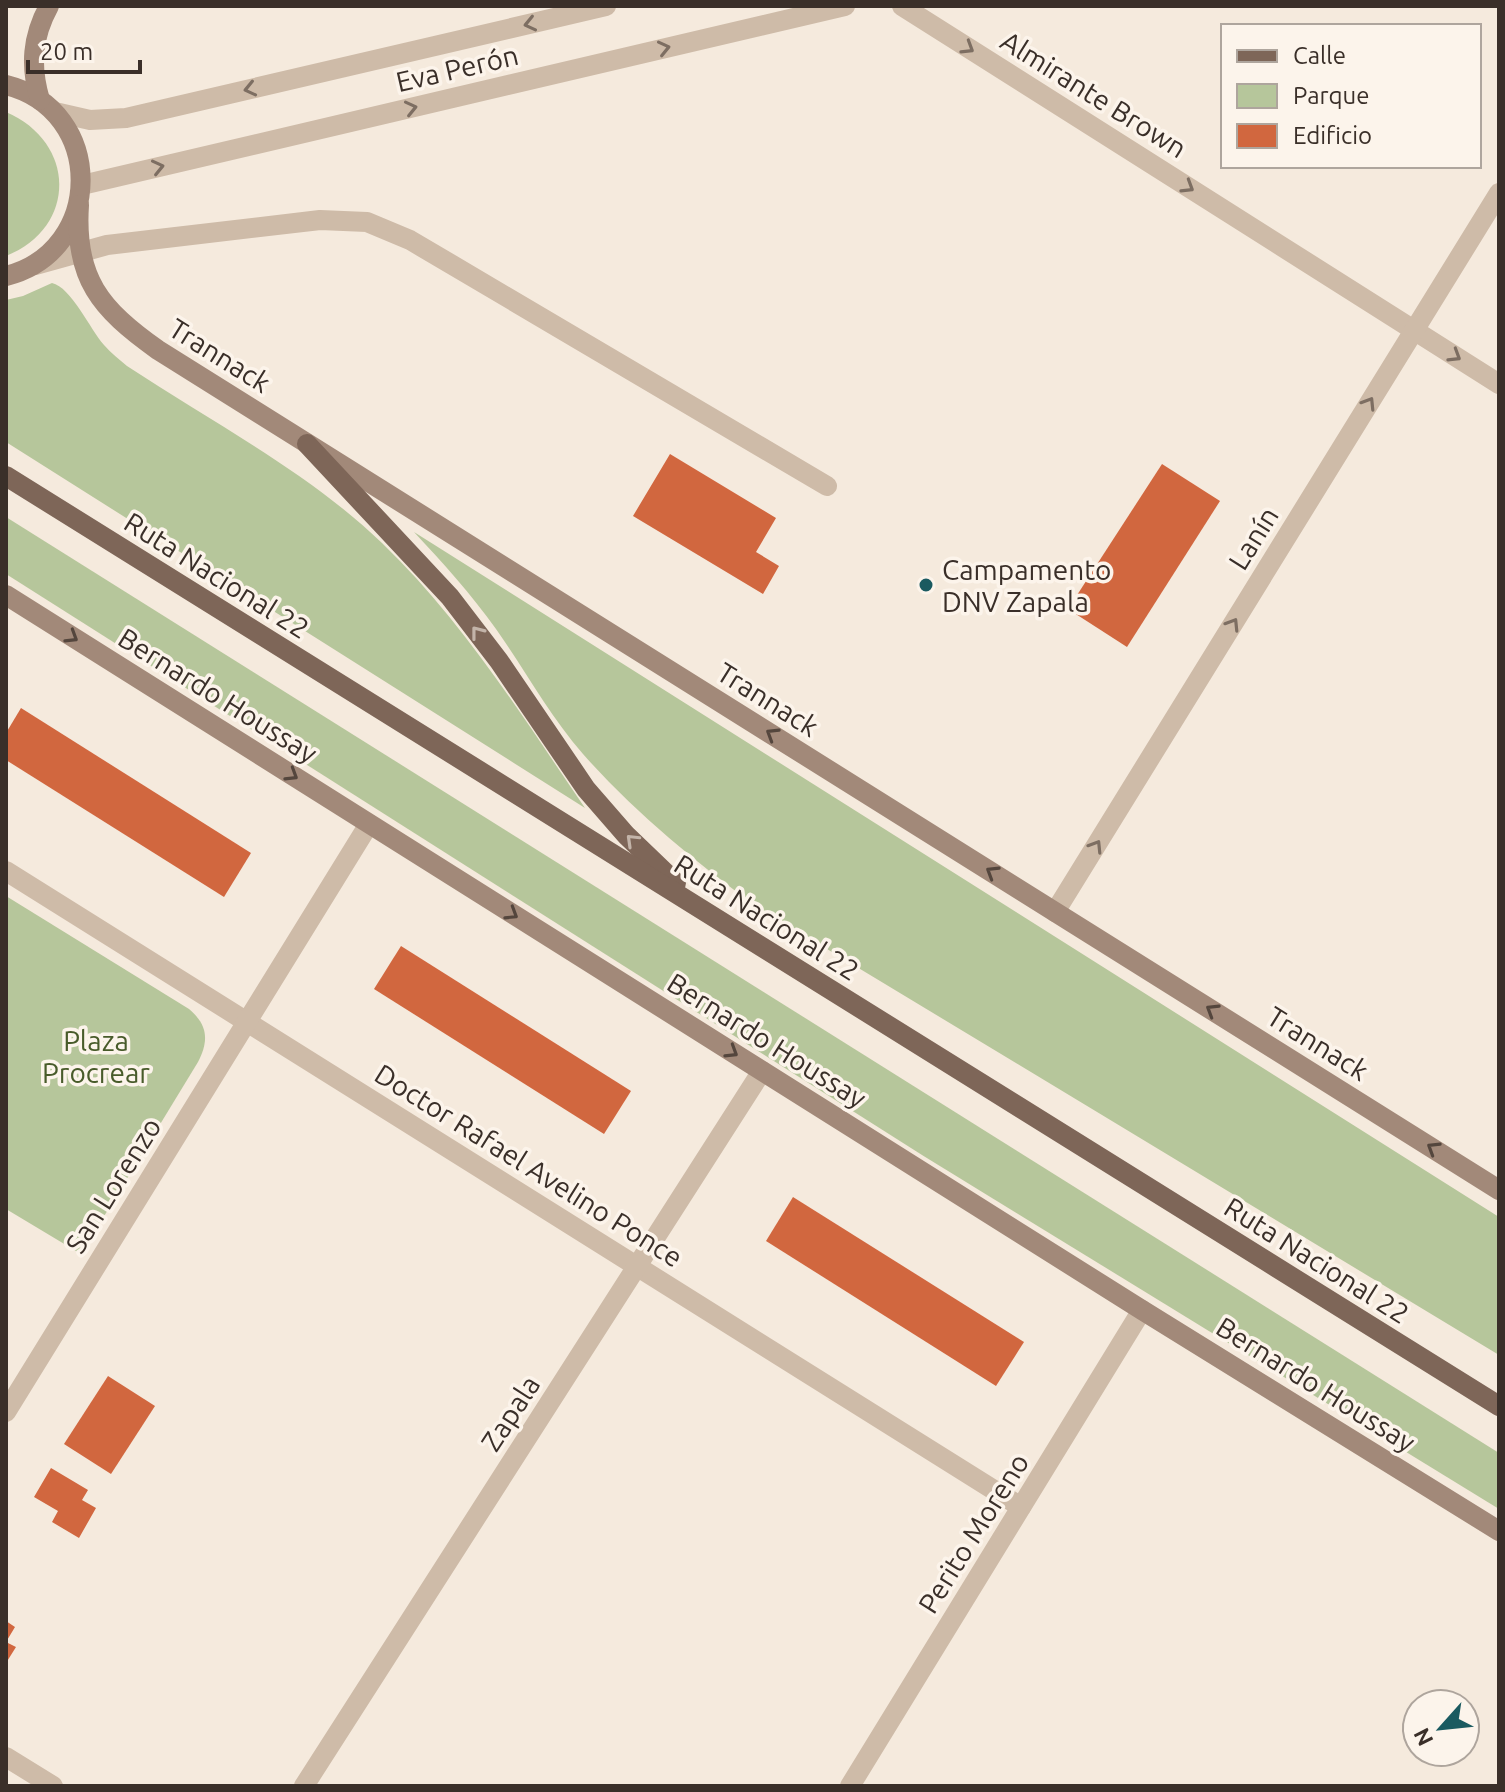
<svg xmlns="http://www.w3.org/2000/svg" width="1505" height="1792" font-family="Ubuntu,sans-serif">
	<rect width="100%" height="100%" fill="#f5eadd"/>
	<!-- green -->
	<g fill="#b6c69b">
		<path d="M6,112C76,142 78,227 6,256Z"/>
		<path d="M52,283C71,287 90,329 104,345C111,353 119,359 127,366C213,423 307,471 382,543C463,621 522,716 585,808L6,442V300L23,296Z"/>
		<polygon points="6,517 1499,1453 1499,1509 922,1155 6,574"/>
		<path d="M414,532L1499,1217V1355L756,906C694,861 633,811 583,754C549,715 525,670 496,629C471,594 443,563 414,532Z"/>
		<path d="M6,896L189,1009C208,1025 209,1041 198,1062L81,1254L6,1209Z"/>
	</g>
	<!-- building -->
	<g fill="#d1673f">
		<polygon points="670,454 776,518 756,552 779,566 763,594 633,516"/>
		<polygon points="1162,464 1220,501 1127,647 1068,609"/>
		<polygon points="21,708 251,853 224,897 6,760 6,733"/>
		<polygon points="401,946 631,1091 604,1134 374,989"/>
		<polygon points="793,1197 1024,1342 996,1386 766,1241"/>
		<polygon points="108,1376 155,1406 111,1474 64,1444"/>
		<polygon points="51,1468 88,1490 82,1500 96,1508 79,1538 52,1522 58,1511 34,1497"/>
		<polygon points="6,1621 15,1627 6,1642 16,1647 6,1663"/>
	</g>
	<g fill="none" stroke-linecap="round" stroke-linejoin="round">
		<!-- lane -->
		<polyline stroke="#cebba8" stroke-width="20" points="35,265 107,245 320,220 367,222 410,240 827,486"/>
		<!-- street -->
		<g stroke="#cebba8" stroke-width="20">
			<polyline points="902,6 1499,384"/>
			<polyline points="55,112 90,120 126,118 606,6"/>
			<polyline points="82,185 845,6"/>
			<polyline points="6,871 1021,1507"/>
			<polyline points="1055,912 1499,193"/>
			<polyline points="6,1412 369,824"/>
			<polyline points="6,1757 53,1786"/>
			<polyline points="304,1786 762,1071"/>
			<polyline points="850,1786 1142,1310"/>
		</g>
		<!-- secondary -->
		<g stroke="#a28979" stroke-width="20">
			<path d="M6,85C106,110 105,251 6,276"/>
			<path d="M40,100C30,66 32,37 49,6"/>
			<path d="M79,205C74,278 100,309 158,350L1499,1190"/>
			<polyline points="6,595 1142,1310 1499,1531"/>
		</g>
		<!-- primary -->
		<g stroke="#7e6658" stroke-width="20">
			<polyline points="307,444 450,597 499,661 586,789 626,835 676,883"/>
			<polyline points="6,476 1499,1406"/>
		</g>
	</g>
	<!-- one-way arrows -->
	<defs><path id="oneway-chevron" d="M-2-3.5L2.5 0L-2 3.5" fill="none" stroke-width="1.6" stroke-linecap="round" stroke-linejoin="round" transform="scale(2)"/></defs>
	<g stroke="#7d6e62">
		<use href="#oneway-chevron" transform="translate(530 24) rotate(167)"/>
		<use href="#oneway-chevron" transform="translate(664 48) rotate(-13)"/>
		<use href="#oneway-chevron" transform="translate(968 48) rotate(32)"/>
		<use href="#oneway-chevron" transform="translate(250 89) rotate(167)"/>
		<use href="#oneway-chevron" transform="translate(411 108) rotate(-13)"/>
		<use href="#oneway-chevron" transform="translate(158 167) rotate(-13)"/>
		<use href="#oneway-chevron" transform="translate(1188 187) rotate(32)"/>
		<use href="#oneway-chevron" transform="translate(1455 356) rotate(32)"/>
		<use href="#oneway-chevron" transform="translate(1369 403) rotate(-58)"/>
		<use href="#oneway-chevron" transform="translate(1233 624) rotate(-58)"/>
		<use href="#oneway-chevron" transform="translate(1096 846) rotate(-58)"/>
	</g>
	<g stroke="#c3b4a9">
		<use href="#oneway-chevron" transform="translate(477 632) rotate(-128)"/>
		<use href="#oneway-chevron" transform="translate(632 840) rotate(-136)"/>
	</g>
	<g stroke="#54463d">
		<use href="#oneway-chevron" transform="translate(72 637) rotate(32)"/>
		<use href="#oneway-chevron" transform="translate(772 734) rotate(-148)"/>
		<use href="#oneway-chevron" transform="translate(292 775) rotate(32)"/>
		<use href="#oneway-chevron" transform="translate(992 872) rotate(-148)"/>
		<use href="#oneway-chevron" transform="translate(512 914) rotate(32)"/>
		<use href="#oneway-chevron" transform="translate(1212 1010) rotate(-148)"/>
		<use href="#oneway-chevron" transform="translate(732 1052) rotate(32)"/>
		<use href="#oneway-chevron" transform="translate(1433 1148) rotate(-148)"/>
	</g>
	<!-- markers -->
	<circle fill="#1a5a60" stroke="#fcf4eb" stroke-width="3" cx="926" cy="585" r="8"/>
	<g text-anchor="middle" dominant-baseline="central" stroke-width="7" stroke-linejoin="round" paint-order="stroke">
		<!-- street labels -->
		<g font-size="28" fill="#3a2f29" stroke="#fcf4eb">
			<text transform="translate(457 68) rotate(-13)">Eva Perón</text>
			<text transform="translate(1094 94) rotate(32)">Almirante Brown</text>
			<text transform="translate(220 355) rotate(32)">Trannack</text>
			<text transform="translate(1253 538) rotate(-58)">Lanín</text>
			<text transform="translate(217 575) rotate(32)">Ruta Nacional 22</text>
			<text transform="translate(218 695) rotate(32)">Bernardo Houssay</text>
			<text transform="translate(768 699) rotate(32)">Trannack</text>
			<text transform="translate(767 917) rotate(32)">Ruta Nacional 22</text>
			<text transform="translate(767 1040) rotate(32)">Bernardo Houssay</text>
			<text transform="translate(1318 1043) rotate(32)">Trannack</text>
			<text transform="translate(529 1165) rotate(32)">Doctor Rafael Avelino Ponce</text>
			<text transform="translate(113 1185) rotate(-58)">San Lorenzo</text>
			<text transform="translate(1317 1260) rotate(32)">Ruta Nacional 22</text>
			<text transform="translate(1316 1384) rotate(32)">Bernardo Houssay</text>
			<text transform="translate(510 1413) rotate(-57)">Zapala</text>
			<text transform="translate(973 1533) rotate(-58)">Perito Moreno</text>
		</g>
		<!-- poi labels -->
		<g font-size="28" fill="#3a2f29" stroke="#fcf4eb" text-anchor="start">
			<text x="942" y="569">Campamento<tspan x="942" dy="32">DNV Zapala</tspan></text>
		</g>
		<!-- park labels -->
		<g font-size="28" fill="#485b2a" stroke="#fcf4eb">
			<text x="96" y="1040">Plaza<tspan x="96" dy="32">Procrear</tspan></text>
		</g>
	</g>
	<!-- border -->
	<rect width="1505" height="1792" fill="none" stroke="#3a2f29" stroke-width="16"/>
	<!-- legend -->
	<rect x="1221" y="24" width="260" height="144" fill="#fcf4eb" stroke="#aea59d" stroke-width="2"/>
	<rect x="1237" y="50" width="40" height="12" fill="#7e6658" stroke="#aea59d" stroke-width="2"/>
	<text x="1293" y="64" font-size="24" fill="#3a2f29">Calle</text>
	<rect x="1237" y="84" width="40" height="24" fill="#b6c69b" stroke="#aea59d" stroke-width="2"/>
	<text x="1293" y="104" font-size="24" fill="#3a2f29">Parque</text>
	<rect x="1237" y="124" width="40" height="24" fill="#d1673f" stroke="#aea59d" stroke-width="2"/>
	<text x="1293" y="144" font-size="24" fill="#3a2f29">Edificio</text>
	<!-- north arrow -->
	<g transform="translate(1441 1728) rotate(243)"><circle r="38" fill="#fcf4eb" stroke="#aea59d" stroke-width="2"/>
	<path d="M0-6L14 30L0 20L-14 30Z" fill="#1a5a60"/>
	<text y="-12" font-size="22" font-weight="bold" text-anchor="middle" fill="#3a2f29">N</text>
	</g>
	<!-- scale -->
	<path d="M28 60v12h112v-12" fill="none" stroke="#3a2f29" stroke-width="4"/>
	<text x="40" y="60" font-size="24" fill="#3a2f29" stroke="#fcf4eb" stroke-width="6" paint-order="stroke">20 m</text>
</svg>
